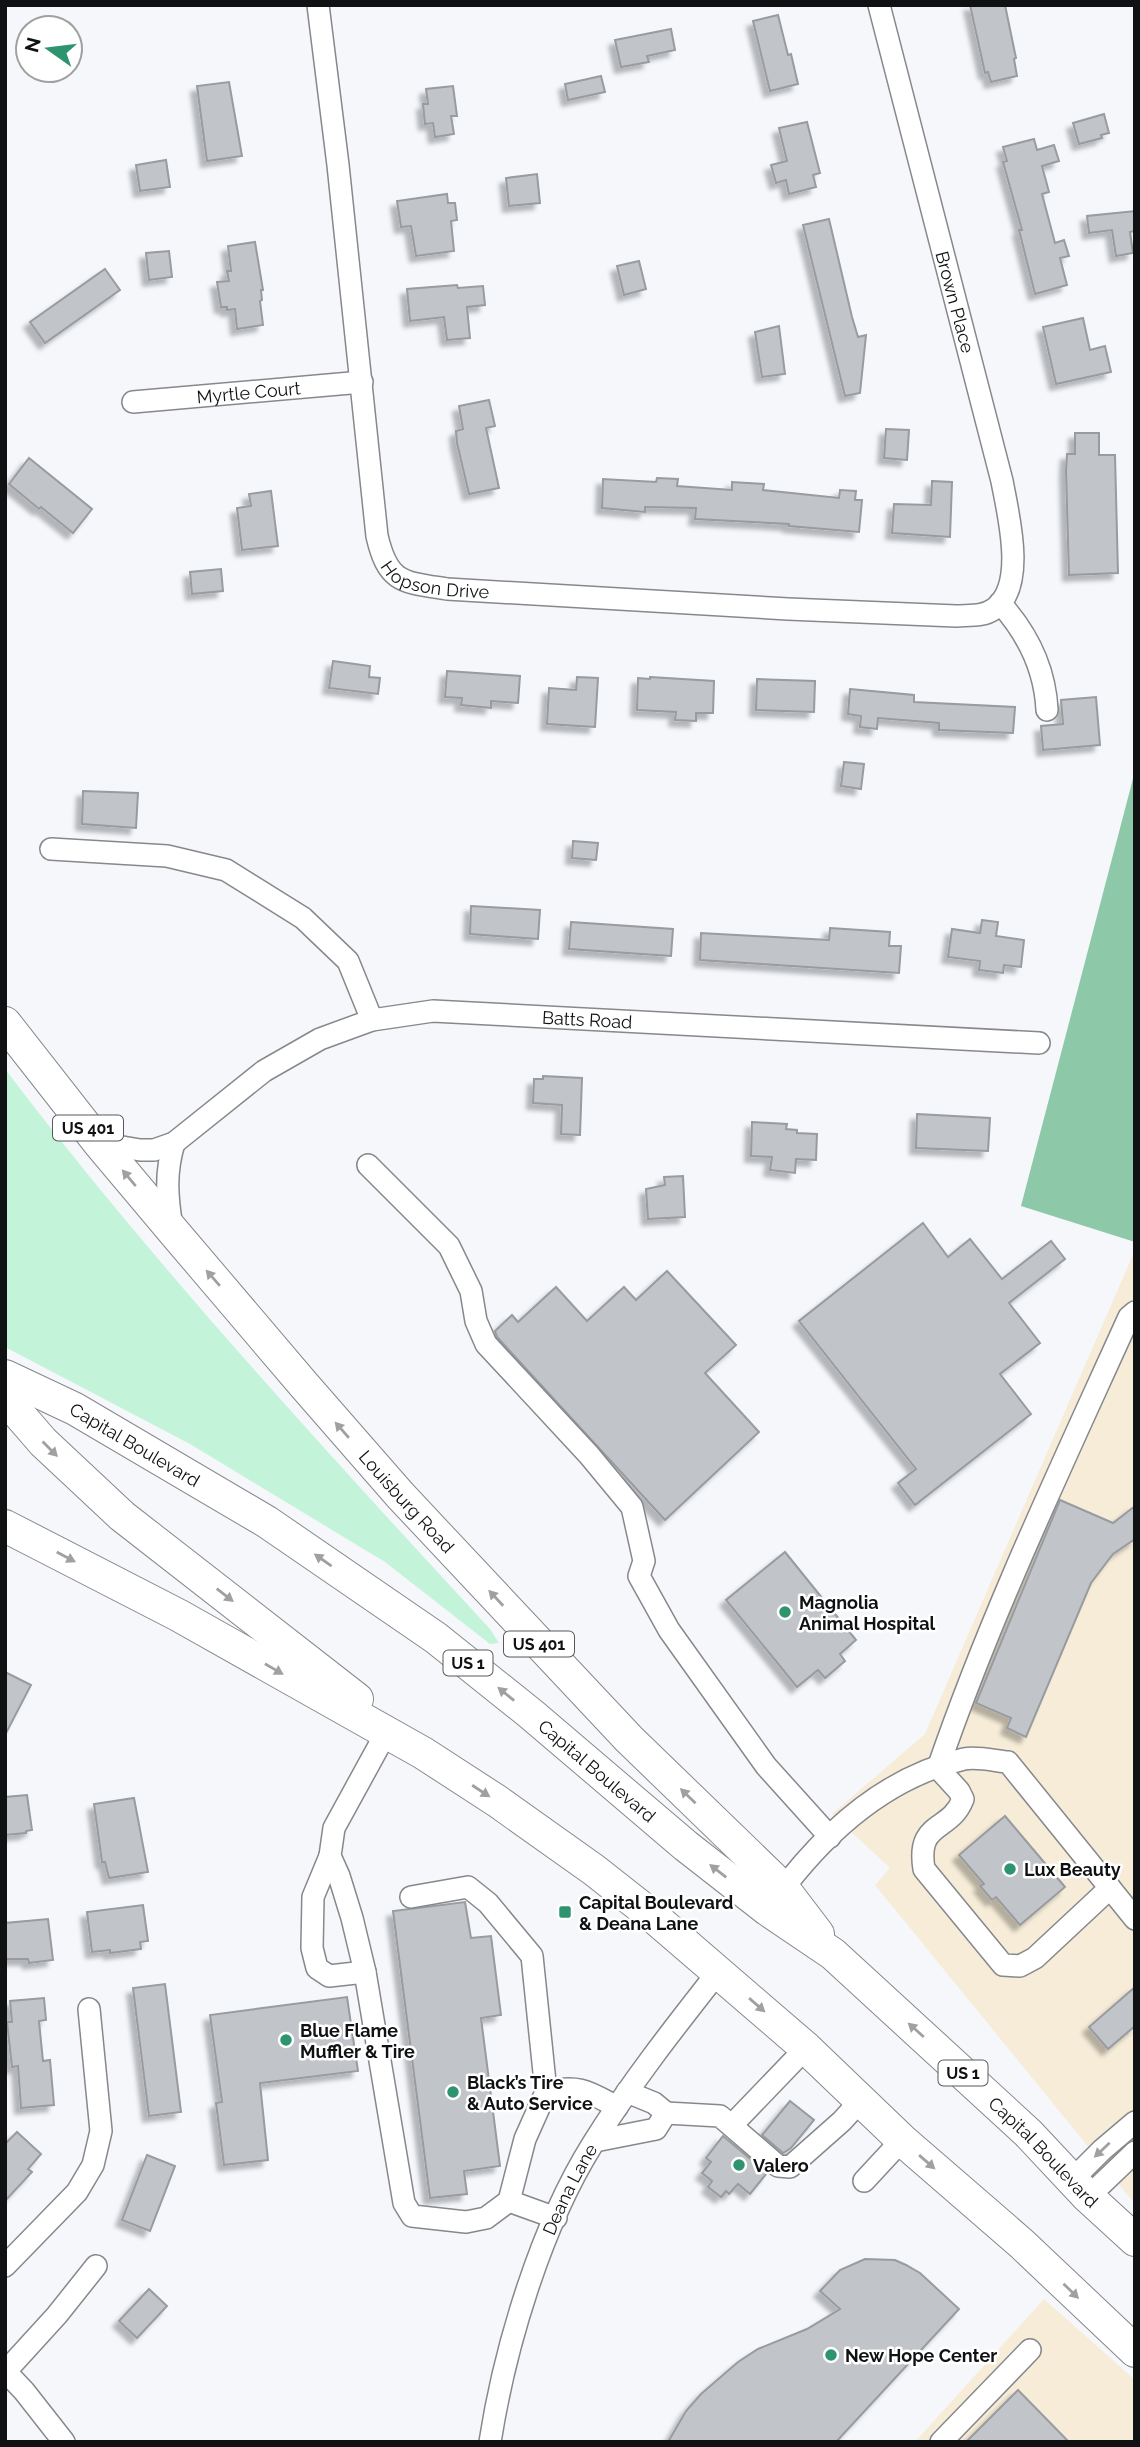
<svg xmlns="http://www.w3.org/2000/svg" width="1140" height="2447" font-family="Raleway,sans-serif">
	<defs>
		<filter id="shadow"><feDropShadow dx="-6" dy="6" stdDeviation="2" flood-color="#0004"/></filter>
	</defs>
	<rect width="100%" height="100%" fill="#f5f7fb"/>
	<!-- commercial -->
	<g fill="#f6ecd7">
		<polygon points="1135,1250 1135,2204 875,1885 890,1868 832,1814 925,1734"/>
		<polygon points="1044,2299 1135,2380 1135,2442 915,2442"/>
	</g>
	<!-- green -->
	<path fill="#c3f4d9" d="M5,1069C155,1266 323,1448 490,1629L499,1643L490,1644L385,1562L190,1444L5,1347Z"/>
	<!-- forest -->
	<polygon fill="#8dc8a8" points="1135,771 1135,1242 1021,1206"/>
	<!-- building -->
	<g fill="#c1c4c8" stroke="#989b9f" stroke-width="2" filter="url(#shadow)">
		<polygon points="970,5 1005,5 1016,58 1014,59 1017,76 991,82 988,72 985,73"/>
		<polygon points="778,15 788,55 791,54 798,84 770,91 753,21"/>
		<polygon points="671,29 675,50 647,56 649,62 621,67 615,40"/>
		<polygon points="601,76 605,92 568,100 565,84"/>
		<polygon points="229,82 242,156 207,161 197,86"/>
		<polygon points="453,86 457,116 451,116 454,134 435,137 433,123 425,124 423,104 428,104 426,89"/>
		<polygon points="1104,114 1109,133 1101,135 1102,138 1079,144 1073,123"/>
		<polygon points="807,122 820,173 813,175 816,187 789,194 786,180 776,183 771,165 787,161 779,128"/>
		<polygon points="1034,139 1037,150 1054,145 1059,161 1042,166 1049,192 1042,194 1055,243 1064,240 1069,256 1060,258 1067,285 1035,294 1019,230 1022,230 1003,162 1007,161 1003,147"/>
		<polygon points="166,160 170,187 140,191 136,165"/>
		<polygon points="537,174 540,203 509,206 506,178"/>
		<polygon points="447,194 448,203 455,203 457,220 451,221 454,251 416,256 411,226 401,227 397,201"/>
		<polygon points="1135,211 1135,231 1130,232 1133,253 1116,256 1112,230 1089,233 1087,216"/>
		<polygon points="829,219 852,317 858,337 866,335 860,393 845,396 803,225"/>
		<polygon points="255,242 263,290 261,290 262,300 260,301 263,325 237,329 235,309 227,310 227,307 221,307 217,282 229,281 227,271 231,271 228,246"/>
		<polygon points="169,251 172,277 149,280 146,253"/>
		<polygon points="639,261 646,289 624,295 617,266"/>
		<polygon points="105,269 120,290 45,343 30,322"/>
		<polygon points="457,285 458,288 483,286 485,305 467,307 470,338 447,340 444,317 410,321 407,289"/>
		<polygon points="1083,318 1090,350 1105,346 1111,372 1056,384 1043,327"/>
		<polygon points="779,326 785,374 762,377 755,332"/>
		<polygon points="489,400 495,426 486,428 499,488 469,494 457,443 456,431 463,429 459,406"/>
		<polygon points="886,429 909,430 907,460 884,458"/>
		<polygon points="1075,433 1099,433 1099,455 1115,455 1118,573 1069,575 1066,471 1067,454 1075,454"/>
		<polygon points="29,458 92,509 73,533 41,507 39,509 9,484"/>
		<polygon points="657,478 678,479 677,486 732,490 732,482 764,484 763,490 839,498 840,490 856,491 855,500 862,500 859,532 789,526 789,524 695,519 696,508 645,507 645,512 602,508 603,479 656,482"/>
		<polygon points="932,481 952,482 950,537 892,533 894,504 931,505"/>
		<polygon points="271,491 278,546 242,550 237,508 251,506 249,494"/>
		<polygon points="221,569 223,591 192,594 190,572"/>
		<polygon points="333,661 370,666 369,677 380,678 378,694 329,688"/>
		<polygon points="447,671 520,676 518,703 491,701 491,708 461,705 462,698 445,697"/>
		<polygon points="577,677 598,678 595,727 547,724 549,688 576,690"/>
		<polygon points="650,677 714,681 713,713 696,713 696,721 675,720 676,712 637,710 638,678 650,679"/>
		<polygon points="757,679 815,681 814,712 756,710"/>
		<polygon points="850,689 914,695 914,702 1015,707 1013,733 939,730 939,723 878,718 877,729 860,727 861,716 848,714"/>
		<polygon points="1096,697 1100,745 1043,750 1041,726 1063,724 1061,700"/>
		<polygon points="844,762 864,764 861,789 841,786"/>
		<polygon points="83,791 138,793 136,828 82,824"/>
		<polygon points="573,841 598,843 596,860 572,858"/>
		<polygon points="471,906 540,910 538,939 470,934"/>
		<polygon points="982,920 998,922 996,936 1024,940 1021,967 1004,965 1003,973 979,970 980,961 948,957 952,929 980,933"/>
		<polygon points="571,922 673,929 671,956 569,949"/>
		<polygon points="830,928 890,932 889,946 901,946 899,973 700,960 701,933 829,940"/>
		<polygon points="543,1076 582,1078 580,1135 561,1134 562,1105 533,1103 534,1079 543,1079"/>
		<polygon points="917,1114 990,1118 988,1151 916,1148"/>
		<polygon points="752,1122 787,1124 786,1129 797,1130 797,1133 817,1134 816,1160 796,1159 795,1173 770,1170 772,1157 751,1156"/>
		<polygon points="683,1176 685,1217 648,1219 646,1189 665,1185 664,1177"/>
		<polygon points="923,1223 948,1257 970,1239 1002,1279 1051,1241 1065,1259 1009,1303 1040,1343 1000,1374 1031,1414 915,1505 898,1483 916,1469 799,1321"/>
		<polygon points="667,1271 736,1345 705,1373 759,1432 665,1520 497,1337 495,1331 512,1315 518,1322 556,1287 587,1321 624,1287 636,1300"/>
		<polygon points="1060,1500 1113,1523 1135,1506 1135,1539 1113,1554 1091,1583 1026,1737 1007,1728 1011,1718 976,1703"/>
		<polygon points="785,1552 856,1640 840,1654 845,1661 825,1678 818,1670 797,1687 726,1600"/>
		<polygon points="5,1672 31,1685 5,1735"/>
		<polygon points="27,1795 32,1830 26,1831 26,1833 5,1835 5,1797"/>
		<polygon points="134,1798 148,1872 109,1878 105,1862 102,1862 94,1804"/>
		<polygon points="1005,1816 1065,1887 1020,1925 996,1897 992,1900 980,1886 984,1884 959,1855"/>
		<polygon points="465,1902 471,1938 491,1936 501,2015 481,2018 500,2166 464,2171 467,2194 430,2198 393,1911"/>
		<polygon points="143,1905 148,1941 140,1942 141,1949 110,1953 110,1950 92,1952 87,1912"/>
		<polygon points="48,1919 53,1960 29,1963 28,1959 5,1959 5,1923"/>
		<polygon points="165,1984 181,2112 149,2116 133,1988"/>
		<polygon points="1135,1987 1135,2026 1108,2049 1089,2027"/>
		<polygon points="347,1997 358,2071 260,2083 268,2160 224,2165 216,2103 222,2102 210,2015"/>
		<polygon points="44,1998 46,2020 39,2021 43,2061 50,2060 54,2105 21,2108 18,2066 12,2067 7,2022 12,2022 10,2001"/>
		<polygon points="790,2101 814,2120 791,2148 783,2153 762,2135"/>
		<polygon points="17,2132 41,2154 28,2169 32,2172 5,2201 5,2144"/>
		<polygon points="723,2136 767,2173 750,2194 738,2184 729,2194 726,2191 721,2197 708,2187 712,2181 702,2173 711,2162 706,2158"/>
		<polygon points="147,2155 175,2166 150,2231 122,2220"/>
		<polygon points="865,2259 895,2260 906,2265 920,2273 959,2309 836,2442 668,2442 686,2411 701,2394 738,2362 758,2349 807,2329 840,2309 820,2291 840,2270"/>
		<polygon points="149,2289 167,2306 137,2338 119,2321"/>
		<polygon points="1018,2390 1069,2442 966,2442"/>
	</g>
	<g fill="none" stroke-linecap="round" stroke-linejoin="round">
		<defs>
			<g id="minor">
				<path id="s1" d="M318,5L338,165L377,536C388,583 402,582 447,589L788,609L956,616C969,615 983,617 994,609C1027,586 1008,514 1002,481L879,5"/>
				<path id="s2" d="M133,402L362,382"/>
				<path d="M1000,603C1028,634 1045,668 1047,710"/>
				<polyline points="51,849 167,856 226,870 303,918 348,961 372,1020"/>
				<path id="s3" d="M99,1143L140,1150H154L174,1143L264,1071L320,1039L372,1020L433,1011L1039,1043"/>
				<polyline points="368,1165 449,1246 471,1291 476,1321 486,1344 589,1455 632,1507 644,1561 639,1576 669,1630 766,1766 830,1837"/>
				<path d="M172,1227C167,1197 165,1173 174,1143"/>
				<polyline points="386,1733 334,1828 330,1856 339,1876 352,1918 365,1972 404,2203 412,2216 466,2222 486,2218 509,2201 556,2218"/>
				<polyline points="330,1856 313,1897 312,1948 317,1968 329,1976 365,1972"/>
				<path d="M1110,1888L1035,1958L1020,1966L1003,1965L924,1869C916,1820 950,1833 963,1799L959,1791L938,1768C991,1614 1062,1465 1129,1317L1135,1312"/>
				<polyline points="411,1897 468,1887 488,1903 532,1956 546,2092"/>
				<path d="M776,1898C823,1834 885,1777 964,1759C977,1756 995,1761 1008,1762L1135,1919"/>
				<polyline points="627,2092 654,2103 666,2113"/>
				<polyline points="732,2125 806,2048"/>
				<polyline points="595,2141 656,2129 666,2113 720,2116 778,2166 790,2167 842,2121 861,2100"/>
				<polyline points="1072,2180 1102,2150 1135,2122"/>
				<polyline points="864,2181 902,2140"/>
				<polyline points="1088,2197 1135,2152"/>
				<path d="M509,2201L525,2139L546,2092C579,2084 589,2092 617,2107"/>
				<polyline points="5,2266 77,2192 93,2165 101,2131 89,2009"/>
				<polyline points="5,2371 24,2391 64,2442"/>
				<polyline points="6,2371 57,2315 96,2266"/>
				<path id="s4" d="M490,2442C505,2346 541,2227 592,2145C630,2084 674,2028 718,1972"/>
				<polyline points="941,2442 1030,2350"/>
			</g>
			<g id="highway">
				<path id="s5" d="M5,1023L99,1143L173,1231L304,1385L400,1495L629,1739L783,1888L818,1934"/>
				<path id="s6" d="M5,1376L75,1409L267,1522L436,1638L531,1714L686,1846L768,1910L833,1954L1028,2133L1088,2197L1135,2240"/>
				<polyline points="5,1398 43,1442 122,1516 357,1699"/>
				<polyline points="5,1526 178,1615 423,1753 497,1801 594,1870 655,1918 806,2048 902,2140 1022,2244 1135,2351"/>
			</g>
		</defs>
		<!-- minor casing -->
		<use href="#minor" stroke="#86888c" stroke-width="24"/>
		<!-- highway casing -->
		<use href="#highway" stroke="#86888c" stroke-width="34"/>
		<!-- minor -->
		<use href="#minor" stroke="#fff" stroke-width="21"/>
		<!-- highway -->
		<use href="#highway" stroke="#fff" stroke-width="32"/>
	</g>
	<!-- one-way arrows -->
	<defs><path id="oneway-solid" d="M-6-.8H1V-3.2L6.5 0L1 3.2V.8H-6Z" transform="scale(1.75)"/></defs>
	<g fill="#9fa0a1">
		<use href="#oneway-solid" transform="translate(129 1178) rotate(-130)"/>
		<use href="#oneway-solid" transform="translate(213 1278) rotate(-131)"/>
		<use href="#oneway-solid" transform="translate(342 1430) rotate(-131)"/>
		<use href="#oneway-solid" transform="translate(50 1449) rotate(45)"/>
		<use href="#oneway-solid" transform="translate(66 1557) rotate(28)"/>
		<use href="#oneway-solid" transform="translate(323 1560) rotate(-145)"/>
		<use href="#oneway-solid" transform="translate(225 1595) rotate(38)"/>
		<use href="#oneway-solid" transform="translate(496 1598) rotate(-133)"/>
		<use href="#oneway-solid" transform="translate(274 1669) rotate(30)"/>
		<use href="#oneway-solid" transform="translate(506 1694) rotate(-141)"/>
		<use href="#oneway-solid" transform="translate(481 1791) rotate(33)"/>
		<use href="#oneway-solid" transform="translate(688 1796) rotate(-136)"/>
		<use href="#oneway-solid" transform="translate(718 1871) rotate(-142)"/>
		<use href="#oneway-solid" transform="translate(757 2005) rotate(41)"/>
		<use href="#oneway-solid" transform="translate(916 2030) rotate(-138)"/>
		<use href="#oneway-solid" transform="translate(1102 2150) rotate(137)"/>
		<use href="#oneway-solid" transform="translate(927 2162) rotate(41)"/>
		<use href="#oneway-solid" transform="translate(1071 2291) rotate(44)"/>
	</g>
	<!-- markers -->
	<g fill="#2e9470" stroke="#fff" stroke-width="2.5">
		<circle cx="785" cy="1612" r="7"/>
		<circle cx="1010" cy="1869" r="7"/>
		<rect x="558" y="1905" width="14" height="14" rx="3.5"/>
		<circle cx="286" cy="2040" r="7"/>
		<circle cx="453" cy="2092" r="7"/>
		<circle cx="739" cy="2165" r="7"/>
		<circle cx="831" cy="2355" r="7"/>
	</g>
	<g text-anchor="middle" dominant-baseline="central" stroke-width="5" stroke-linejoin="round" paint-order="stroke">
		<!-- shield labels -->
		<g fill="#fff" stroke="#58585a" stroke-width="2">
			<rect x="53" y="1115.5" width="70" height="25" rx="5"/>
			<rect x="504" y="1631.5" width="70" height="25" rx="5"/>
			<rect x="443.5" y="1650.5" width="49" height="25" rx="5"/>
			<rect x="938.5" y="2060.5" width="49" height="25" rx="5"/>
		</g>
		<g font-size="16" font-weight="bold" fill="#101113">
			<text x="88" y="1128">US 401</text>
			<text x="539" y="1644">US 401</text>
			<text x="468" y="1663">US 1</text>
			<text x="963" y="2073">US 1</text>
		</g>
		<!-- street labels -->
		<g font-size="18" fill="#101113" stroke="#fff">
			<text transform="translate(955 302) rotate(75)">Brown Place</text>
			<text stroke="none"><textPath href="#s2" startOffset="116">Myrtle Court</textPath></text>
			<text stroke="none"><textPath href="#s1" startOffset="618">Hopson Drive</textPath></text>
			<text stroke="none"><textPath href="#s3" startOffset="528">Batts Road</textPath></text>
			<text stroke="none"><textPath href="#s6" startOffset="147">Capital Boulevard</textPath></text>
			<text stroke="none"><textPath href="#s5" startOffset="625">Louisburg Road</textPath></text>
			<text stroke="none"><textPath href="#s6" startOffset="714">Capital Boulevard</textPath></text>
			<text stroke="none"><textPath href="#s6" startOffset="1302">Capital Boulevard</textPath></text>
			<text stroke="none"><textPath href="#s4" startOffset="266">Deana Lane</textPath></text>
		</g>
		<!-- poi labels -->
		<g font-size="18" font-weight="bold" fill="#101113" stroke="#fff" text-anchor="start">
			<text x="799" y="1602">Magnolia<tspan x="799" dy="21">Animal Hospital</tspan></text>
			<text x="1024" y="1869">Lux Beauty</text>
			<text x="579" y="1902">Capital Boulevard<tspan x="579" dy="21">&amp; Deana Lane</tspan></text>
			<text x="300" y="2030">Blue Flame<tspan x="300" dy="21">Muffler &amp; Tire</tspan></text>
			<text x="467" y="2082">Black’s Tire<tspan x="467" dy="21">&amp; Auto Service</tspan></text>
			<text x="753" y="2165">Valero</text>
			<text x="845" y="2355">New Hope Center</text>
		</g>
	</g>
	<!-- border -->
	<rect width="1140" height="2447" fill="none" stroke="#101113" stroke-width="14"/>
	<!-- north arrow -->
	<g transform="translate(49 49) rotate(284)"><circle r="33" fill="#ffffff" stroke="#9fa0a1" stroke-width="2"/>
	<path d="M0-5L12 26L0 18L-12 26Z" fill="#2e9470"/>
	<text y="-10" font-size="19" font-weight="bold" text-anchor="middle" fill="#101113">N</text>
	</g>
</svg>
